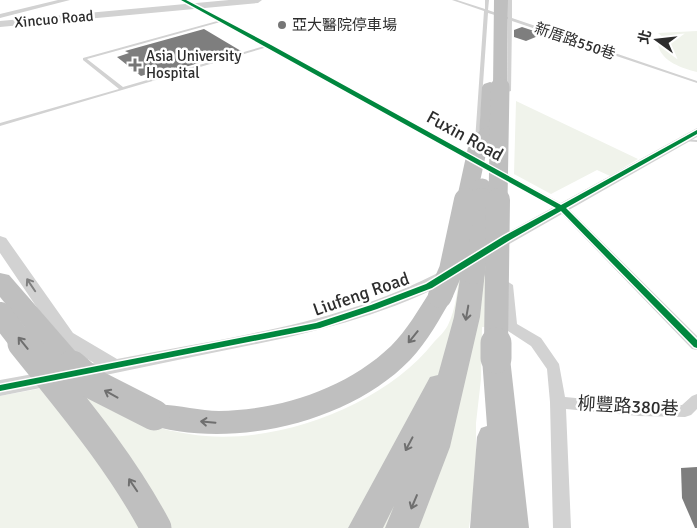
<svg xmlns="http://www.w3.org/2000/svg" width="697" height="528" font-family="Signika,'Noto Sans TC',sans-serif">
	<rect width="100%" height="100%" fill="#fff"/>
	<!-- green -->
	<g fill="#f0f3eb">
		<path d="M697,31V72C682,68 662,62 658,45L664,38L658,33Z"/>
		<polygon points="516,101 638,159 610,176 597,170 551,194 514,174"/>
		<path d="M502,254L504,328L482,327L481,379L476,423V476L469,528H0V396L43,388L74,379C100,394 126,412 153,425C163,430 178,432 189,434C271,448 383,407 434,342C439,337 445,331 448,325C456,309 457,290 460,273Z"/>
	</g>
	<!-- building -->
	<g fill="#7e7e7e">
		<polygon points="522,27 543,34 526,41 514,37 514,30"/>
		<polygon points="204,29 241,51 157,75 154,72 141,76 117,57 129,53 125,51"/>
		<polygon points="697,467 697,528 695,528 682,498 681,468"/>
	</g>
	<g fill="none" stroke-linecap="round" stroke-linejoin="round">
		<!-- service -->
		<g fill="#d2d2d2" fill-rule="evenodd">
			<polygon points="452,0 457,0 485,9 485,0 489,0 488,10 508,17 508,0 512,0 512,18 697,81 697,83 512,21 511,91 507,92 508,19 488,13 479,141 477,142 475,142 475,141 484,11"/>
			<polygon points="221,20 224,21 87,59 123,87 268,45 271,46 0,126 0,123 119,89 83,60 83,58"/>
			<polygon points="683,139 697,140 697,142 683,141"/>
		</g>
		<!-- minor -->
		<g fill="#d2d2d2" fill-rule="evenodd">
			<polygon points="58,0 70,0 0,18 0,14"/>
			<polygon points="180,0 188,0 566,206 697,336 697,350 692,349 558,210"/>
			<polygon points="507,281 513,285 517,324 541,338 559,364 565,397 639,404 682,405 692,396 697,394 697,409 691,415 685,417 639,416 566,409 571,528 553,528 550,402 547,369 531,346 505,329 503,326 501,285"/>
		</g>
		<!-- tertiary -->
		<g fill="#d2d2d2" fill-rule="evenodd">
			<polygon points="229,0 262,0 258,3 0,27 0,21"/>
			<polygon points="697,128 697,137 497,251 485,251 483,248 485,245"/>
			<path d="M0,236L6,238L73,333L117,359C228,337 344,324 445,269L451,268L457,269L459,273L457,277C376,322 287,338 197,356C131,370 66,383 0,396V380L94,363L61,343L0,253Z"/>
		</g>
		<!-- motorway -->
		<g fill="#bfbfbf" fill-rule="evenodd">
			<polygon points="490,82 496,84 498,87 497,136 495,140 488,142 481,140 479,136 482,87 484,84"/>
			<polygon points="473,264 482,267 485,272 480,317 450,447 419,528 385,528 394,506 383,528 348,528 430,377 438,375 454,317 461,272 464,267"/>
			<polygon points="0,273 9,275 82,359 86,366 82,373 72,376 62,373 0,297"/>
			<path d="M440,288L449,290L453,296C440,318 428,341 410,360C348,424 228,451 143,423L139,415L143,407C165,400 195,411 219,411C280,410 346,389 391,346C407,330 419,309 431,290Z"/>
			<polygon points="496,348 506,351 510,358 529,528 470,528 477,437 481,428 487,426 482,358 486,351"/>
		</g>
		<!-- motorway-bridge-far3 -->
		<polyline stroke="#bfbfbf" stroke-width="14" points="500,88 501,0"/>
		<!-- motorway-bridge-far2 -->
		<g stroke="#bfbfbf" stroke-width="19">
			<polyline points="466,201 478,146 488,136"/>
			<polyline points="481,201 482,188"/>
			<polyline points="498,201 500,87"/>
		</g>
		<!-- motorway-bridge-far1 -->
		<g stroke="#bfbfbf" stroke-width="24">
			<polyline points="473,272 481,200"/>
			<polyline points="440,296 451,270 466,200"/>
			<polyline points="0,314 24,345"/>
			<polyline points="496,345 498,200"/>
		</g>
		<!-- motorway-bridge -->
		<g stroke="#bfbfbf" stroke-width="31">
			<path d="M23,343C71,403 120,460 156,528"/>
			<polyline points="496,358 496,343"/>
			<polyline points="72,366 93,384 154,415"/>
		</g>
		<defs>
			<polygon id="cycleway" points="181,0 186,0 271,45 561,205 697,130 697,134 566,208 697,340 697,348 694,347 561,211 510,240 432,288 377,309 320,328 0,391 0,385 316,323 371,305 426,284 504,236 556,208"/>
		</defs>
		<!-- cycleway casing -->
		<use href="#cycleway" stroke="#fff" stroke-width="3"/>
		<!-- cycleway -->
		<use href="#cycleway" fill="#00873e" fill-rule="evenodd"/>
	</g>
	<!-- one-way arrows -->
	<defs><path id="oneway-shaft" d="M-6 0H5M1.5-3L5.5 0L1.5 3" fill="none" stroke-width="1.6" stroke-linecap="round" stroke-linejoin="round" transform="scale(1.25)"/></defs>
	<use stroke="#808080" href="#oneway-shaft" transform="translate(31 285) rotate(-124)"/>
	<g stroke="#6f6f6f">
		<use href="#oneway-shaft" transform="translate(467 313) rotate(100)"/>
		<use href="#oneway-shaft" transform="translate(413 337) rotate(129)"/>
		<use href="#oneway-shaft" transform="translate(23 343) rotate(-129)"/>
		<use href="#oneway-shaft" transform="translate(111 394) rotate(-151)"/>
		<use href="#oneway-shaft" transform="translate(208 422) rotate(-175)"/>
		<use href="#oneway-shaft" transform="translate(409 444) rotate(118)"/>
		<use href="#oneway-shaft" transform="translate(133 485) rotate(-124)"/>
		<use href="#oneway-shaft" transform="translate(414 502) rotate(113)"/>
	</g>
	<!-- markers -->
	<g fill="#767676" stroke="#fff" stroke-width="2">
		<circle cx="282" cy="25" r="5"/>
		<path d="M132.5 57.5h5v5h5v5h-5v5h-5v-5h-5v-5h5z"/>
	</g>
	<g text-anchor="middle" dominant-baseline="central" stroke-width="5" stroke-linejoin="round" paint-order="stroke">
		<!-- far-street labels -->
		<g font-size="15" fill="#2d2d2d" stroke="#fff">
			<text transform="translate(54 19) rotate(-5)">Xincuo Road</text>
			<text transform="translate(575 41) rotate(19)">新厝路550巷</text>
		</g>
		<!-- far-poi labels -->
		<g font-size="15" fill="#2d2d2d" stroke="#fff" text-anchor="start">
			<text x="292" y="25">亞大醫院停車場</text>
			<text x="146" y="56">Asia University<tspan x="146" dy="17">Hospital</tspan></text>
		</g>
		<!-- street labels -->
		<g font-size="18" fill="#2d2d2d" stroke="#fff">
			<text transform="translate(465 136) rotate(29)">Fuxin Road</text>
			<text transform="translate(361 294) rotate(-19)">Liufeng Road</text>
			<text transform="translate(628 406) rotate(3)">柳豐路380巷</text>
		</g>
	</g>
	<!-- north arrow -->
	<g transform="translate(657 40) rotate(285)" stroke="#ffffff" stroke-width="4" paint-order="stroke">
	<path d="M0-4L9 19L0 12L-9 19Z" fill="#2d2d2d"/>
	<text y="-8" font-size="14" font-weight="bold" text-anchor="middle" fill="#2d2d2d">北</text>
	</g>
</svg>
